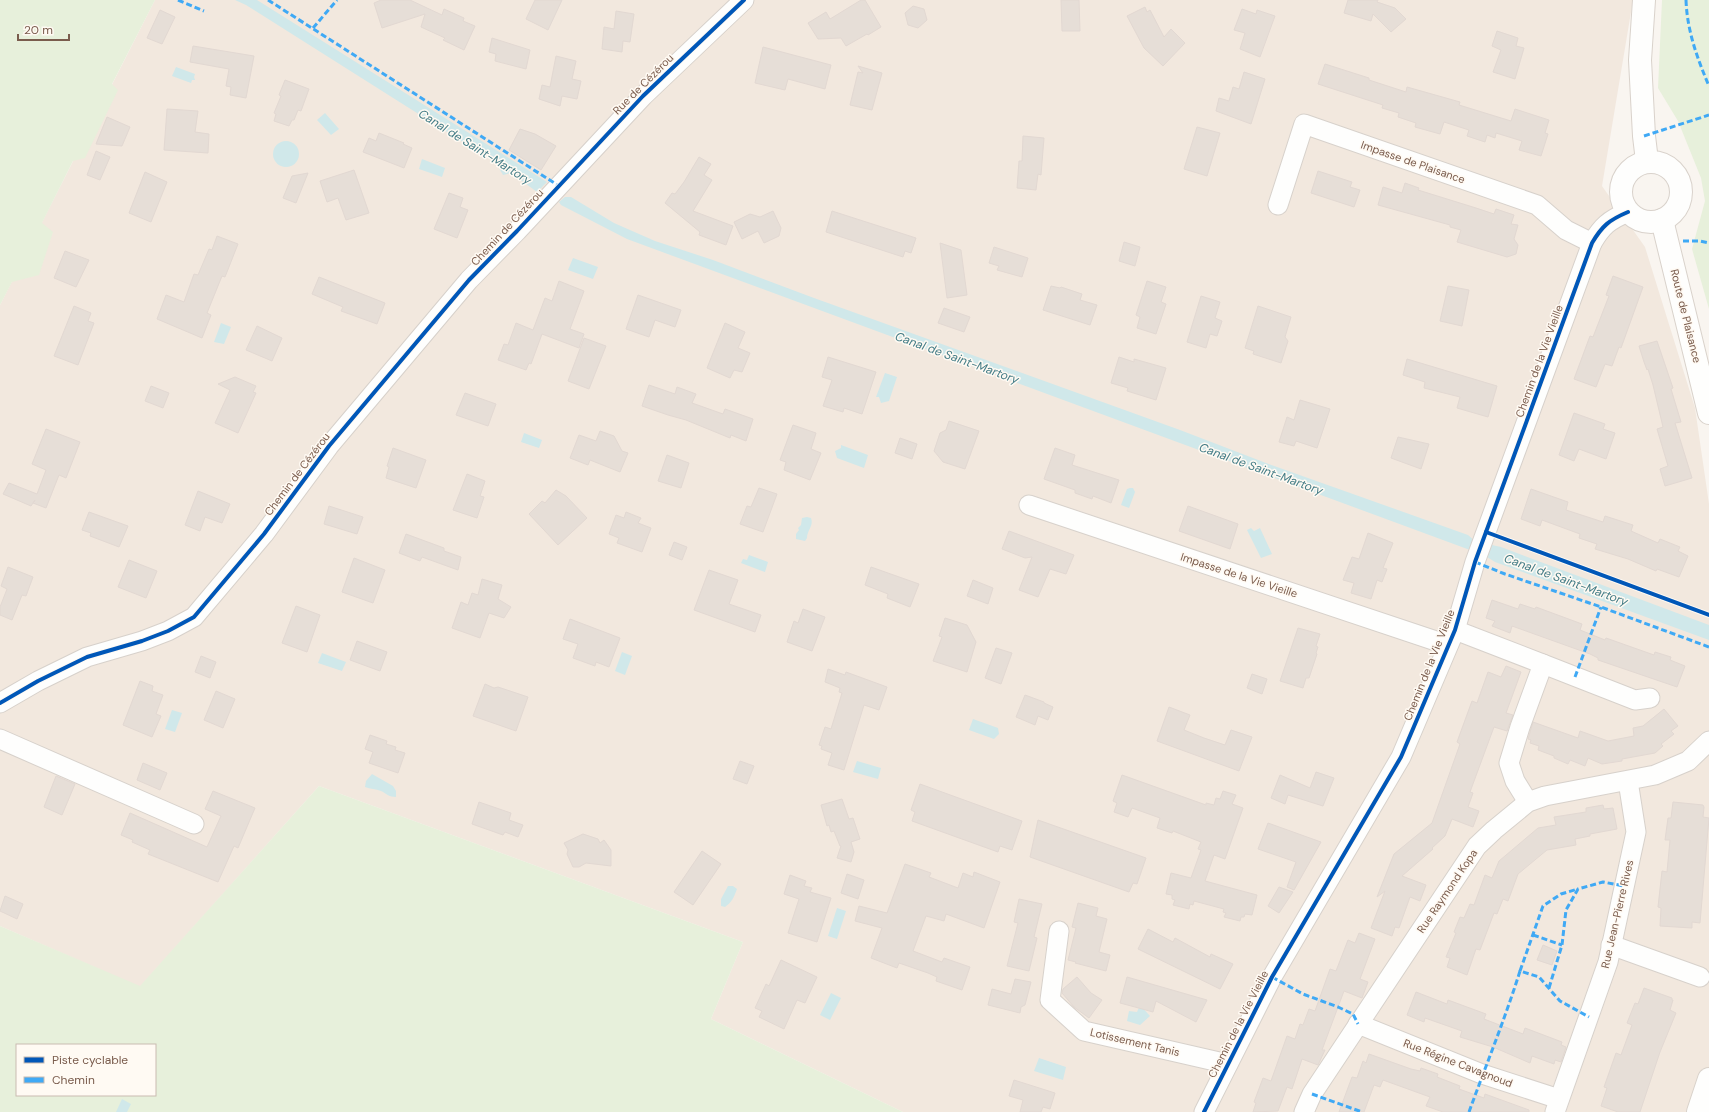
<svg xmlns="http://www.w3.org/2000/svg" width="1709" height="1112" font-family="'DM Sans',sans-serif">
	<rect width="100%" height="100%" fill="#f9f5f0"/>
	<!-- residential -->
	<polygon fill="#f2e8de" points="155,0 1633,0 1602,186 1645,247 1695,408 1709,504 1709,1112 903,1112 711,1019 743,942 319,786 140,987 0,926 0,305"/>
	<!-- green -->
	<g fill="#e7f0db" fill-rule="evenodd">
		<polygon points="0,0 155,0 112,84 118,90 85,158 73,161 42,223 53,232 39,275 12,282 0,305"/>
		<polygon points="1662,0 1709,0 1709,309 1692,249 1705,201 1701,178 1678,121 1658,88"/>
		<path d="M319,786L743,942L711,1019L903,1112H0V926L140,986ZM17,1045H155V1095H17Z"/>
	</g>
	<!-- water -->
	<g fill="#d0e8ea">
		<polygon points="235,0 257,0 547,182 537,192 511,173 503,175 496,163 246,5"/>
		<polygon points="176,67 195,74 194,77 195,80 192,80 191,83 172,76"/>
		<polygon points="325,113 339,129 331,135 317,120"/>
		<circle cx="286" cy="154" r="13"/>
		<polygon points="422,159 445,168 442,177 419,169"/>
		<polygon points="565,197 571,197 614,223 655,241 713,260 814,298 1180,430 1266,463 1468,535 1476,542 1470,550 627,239 561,205 559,202"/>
		<polygon points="573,258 598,267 593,279 568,270"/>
		<polygon points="221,323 231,327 224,344 214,342"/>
		<polygon points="885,373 897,377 889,401 881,403 879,397 876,397"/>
		<polygon points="524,433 542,440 539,448 521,442"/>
		<polygon points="841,445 868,455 864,468 837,458 835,451 841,448"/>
		<polygon points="1130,488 1133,488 1135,492 1129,508 1121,505 1127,489"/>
		<path d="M807,517L811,518C814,526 807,530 807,538L805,541L796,539V534L799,530L798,528L801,525L802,518Z"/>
		<polygon points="1251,528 1254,531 1260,528 1272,554 1261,558 1247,530"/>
		<polygon points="1492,545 1501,547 1709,625 1709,640 1495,562 1487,557 1489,546"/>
		<polygon points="749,555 768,562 765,572 741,563 743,559 747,560"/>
		<polygon points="622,652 632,656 625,675 615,671"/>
		<polygon points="322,653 346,662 342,671 318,663"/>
		<polygon points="172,710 182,713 175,732 165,729"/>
		<polygon points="973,719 998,728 999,734 994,739 969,730"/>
		<polygon points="857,761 881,768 878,779 853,772"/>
		<path d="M372,774L393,786L396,791V797C389,797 387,794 381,791C376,789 370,789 365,787L366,781Z"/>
		<path d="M728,886H733L737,889C734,897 732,902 725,907L721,906V899Z"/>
		<polygon points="837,908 846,911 837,939 828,936"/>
		<polygon points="831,993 841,998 830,1020 820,1015"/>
		<polygon points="1140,1005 1150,1016 1140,1025 1127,1021 1129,1011 1137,1012"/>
		<polygon points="1039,1058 1066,1067 1063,1080 1034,1071"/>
		<polygon points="122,1099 131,1104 127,1112 116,1112"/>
	</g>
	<!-- building -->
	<g fill="#e6ded7" stroke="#e2d8d2">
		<polygon points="381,0 410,0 442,15 444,9 464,18 463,21 475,26 464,50 443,40 445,38 421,27 425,14 382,28 374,3"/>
		<polygon points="535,0 562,0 548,30 526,19"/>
		<polygon points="861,0 865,0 881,27 868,35 867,34 846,46 841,38 818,39 808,23 826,12 830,19"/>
		<polygon points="1061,0 1079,0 1080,31 1062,31"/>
		<polygon points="1348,0 1378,0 1377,2 1395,8 1406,19 1391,32 1373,14 1371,21 1344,13"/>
		<polygon points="913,6 924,9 927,20 918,28 908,25 905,13"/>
		<polygon points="1145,7 1147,12 1150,10 1164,37 1171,29 1185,43 1163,66 1144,48 1127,16"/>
		<polygon points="1242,9 1256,14 1257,10 1275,16 1260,57 1240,49 1245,33 1234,30"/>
		<polygon points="160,10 175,17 162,44 147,38"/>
		<polygon points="616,11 634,14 630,42 623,41 622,52 602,49 604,27 614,29"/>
		<polygon points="1497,31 1518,38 1516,46 1524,48 1515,79 1493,72 1501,50 1492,46"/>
		<polygon points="492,38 530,50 526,69 495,61 496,54 489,52"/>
		<polygon points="193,46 254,56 246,98 230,95 231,87 226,86 229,69 190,62"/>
		<polygon points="763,47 831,65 825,89 788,79 785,90 755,83"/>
		<polygon points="556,56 576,61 572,79 581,81 577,99 562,96 560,106 539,99 542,85 550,87"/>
		<polygon points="1325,64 1369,78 1369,80 1406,92 1407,87 1460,102 1459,105 1511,121 1515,109 1549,120 1545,133 1548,134 1541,156 1519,150 1522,141 1496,133 1495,138 1487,135 1485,142 1467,136 1469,130 1444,122 1440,134 1415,127 1416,123 1398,117 1399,113 1382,108 1383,105 1318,84"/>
		<polygon points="858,66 882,73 872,110 850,105 858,72 863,73"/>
		<polygon points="1244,72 1265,79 1251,124 1216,111 1219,98 1229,101 1233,87 1239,89"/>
		<polygon points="285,80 309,89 301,111 298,110 294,120 292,120 289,126 274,121 276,114 274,113 281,96 279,95"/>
		<polygon points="167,109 198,111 195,132 209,134 208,153 164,150"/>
		<polygon points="107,117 130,127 122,146 96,144"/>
		<polygon points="1197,127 1220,133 1207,176 1184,169"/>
		<polygon points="520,129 535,134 556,146 541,170 509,150"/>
		<polygon points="379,133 404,143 403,144 412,148 404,168 363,152 369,138 376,141"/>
		<polygon points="1023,136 1044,138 1041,175 1038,174 1036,190 1017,188 1019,161 1022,161"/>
		<polygon points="96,151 110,157 100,180 87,175"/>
		<polygon points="699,157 711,164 704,175 712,180 693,211 733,226 726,245 699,235 700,232 665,203 672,193 675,194 684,182"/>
		<polygon points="354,170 369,213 346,220 338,198 327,202 320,181"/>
		<polygon points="1318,171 1352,182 1350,187 1360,190 1354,207 1311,193"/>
		<polygon points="145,172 167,182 151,222 129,213"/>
		<polygon points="308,173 296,203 283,198 292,176"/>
		<polygon points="1405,183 1419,188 1418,190 1476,208 1494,214 1496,209 1514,215 1511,224 1518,225 1514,239 1518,245 1516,254 1507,257 1457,242 1461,230 1450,227 1450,225 1378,205 1383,187 1402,193"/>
		<polygon points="449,193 463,198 460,207 468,210 457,238 434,229"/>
		<polygon points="773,211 781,228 779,236 764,243 758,231 742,239 734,222 750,214 760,217"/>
		<polygon points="832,211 916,238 911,253 905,251 903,257 826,232"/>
		<polygon points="217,236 238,244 225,277 222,276 207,313 211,315 202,338 157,319 166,295 184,302 194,274 198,275 209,249 212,250"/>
		<polygon points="1124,242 1140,247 1135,266 1119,261"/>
		<polygon points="940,243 961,250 967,295 947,298"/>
		<polygon points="994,247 1028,258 1022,277 997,270 999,266 989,263"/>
		<polygon points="65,251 89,260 76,287 54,278"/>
		<polygon points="1613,276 1643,287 1621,348 1619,347 1612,366 1605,364 1596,387 1574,379 1590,336 1593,337 1609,296 1606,295"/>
		<polygon points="319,277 385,303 377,324 341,311 343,307 312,294"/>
		<polygon points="559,281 584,291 570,329 584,334 579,348 542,334 531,364 529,363 526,370 498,360 504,344 508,345 516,323 533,330 545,298 552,301"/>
		<polygon points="1147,281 1166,287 1161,302 1166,304 1156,334 1137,328 1140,317 1136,315"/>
		<polygon points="1051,286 1060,288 1061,287 1082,294 1080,300 1097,305 1090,325 1043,310"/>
		<polygon points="1448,286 1469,290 1462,326 1440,321"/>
		<polygon points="638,295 681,310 675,327 655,320 649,337 626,329"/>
		<polygon points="1201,296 1220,302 1215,318 1222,321 1217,336 1210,334 1206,348 1187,342"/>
		<polygon points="74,306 91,313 88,321 94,323 78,365 54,356"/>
		<polygon points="1258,306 1291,317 1285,337 1288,341 1281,363 1253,354 1254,351 1245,348"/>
		<polygon points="944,308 970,317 964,332 938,323"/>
		<polygon points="725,323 745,332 738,348 750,353 742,372 734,370 730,378 707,368"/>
		<polygon points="257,326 282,338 272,361 246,350"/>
		<polygon points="584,338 606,346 589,389 568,381"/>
		<polygon points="1657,341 1673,388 1671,389 1681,422 1675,423 1692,478 1665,486 1660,469 1668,466 1657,429 1663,427 1653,385 1648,369 1647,370 1644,362 1639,346"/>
		<polygon points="828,357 876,372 862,414 844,408 843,412 823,406 832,380 822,377"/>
		<polygon points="1119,357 1134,362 1134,359 1166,368 1156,400 1127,391 1128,388 1111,383"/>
		<polygon points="1407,359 1497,386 1488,417 1457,408 1460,397 1424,388 1425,382 1403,375"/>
		<polygon points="235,377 256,386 253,392 256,393 238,433 215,423 230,390 218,384"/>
		<polygon points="649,385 675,394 677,387 696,394 692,403 723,414 725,409 753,419 746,441 731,435 730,438 686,420 668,415 642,406"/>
		<polygon points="151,386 169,393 163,408 145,401"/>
		<polygon points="465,393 496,404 488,426 456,415"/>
		<polygon points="1300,400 1330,409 1317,448 1296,441 1294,446 1279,442 1287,417 1294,420"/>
		<polygon points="1574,413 1605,424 1603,429 1615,433 1606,459 1579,449 1574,461 1559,455"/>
		<polygon points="949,421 979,431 965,469 943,462 934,451 940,433 946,430"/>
		<polygon points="793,425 816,433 811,449 821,453 810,480 784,470 786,462 780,460"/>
		<polygon points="46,429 80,442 66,478 59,475 46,508 33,503 35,500 31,506 3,494 9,483 37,494 46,470 32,464"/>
		<polygon points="600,431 614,436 622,451 628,453 620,472 590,460 588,465 570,458 579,435 596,441"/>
		<polygon points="1398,437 1429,444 1421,469 1391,458"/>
		<polygon points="900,438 917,444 912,459 895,453"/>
		<polygon points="393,448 426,460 416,488 386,478 389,467 387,466"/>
		<polygon points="1055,448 1075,455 1072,465 1119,480 1111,503 1093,496 1092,499 1075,493 1075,490 1044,479"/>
		<polygon points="667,455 689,463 681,488 658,481"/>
		<polygon points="467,474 485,481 480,496 484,497 477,518 453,510"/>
		<polygon points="759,488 777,494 763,532 740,524 747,506 751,507"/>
		<polygon points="1531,489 1568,502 1566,510 1603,522 1605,516 1633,525 1631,531 1658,543 1660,539 1680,547 1678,551 1688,556 1679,577 1657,569 1656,571 1628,559 1595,549 1597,544 1579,538 1580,534 1542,520 1540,526 1521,519"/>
		<polygon points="556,490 566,496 587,518 558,545 529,514 542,501 545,503"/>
		<polygon points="198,491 230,504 222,523 205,517 200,531 185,525"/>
		<polygon points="329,506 363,517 357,534 324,524"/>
		<polygon points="1188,506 1238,524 1230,549 1179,531"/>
		<polygon points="89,512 128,526 119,547 90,536 91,533 82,530"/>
		<polygon points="626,512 641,518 638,523 651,528 642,552 617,543 619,538 609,534 616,515 624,518"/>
		<polygon points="1009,531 1074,555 1066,574 1050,569 1038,597 1019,590 1032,557 1025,558 1002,549"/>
		<polygon points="1368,533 1393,543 1383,568 1387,569 1382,582 1377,580 1371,599 1351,593 1354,583 1343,580 1352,557 1359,559"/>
		<polygon points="406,534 444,548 444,551 461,557 458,570 422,557 420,561 399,553"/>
		<polygon points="674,542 687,547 682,560 669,555"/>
		<polygon points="354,558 385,570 373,603 342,592"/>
		<polygon points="129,560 157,571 146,598 118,587"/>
		<polygon points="8,567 33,577 26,596 22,595 12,620 0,615 0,607 7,589 1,586"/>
		<polygon points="871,567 919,584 910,607 887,598 888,594 865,585"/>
		<polygon points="709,570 738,580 729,604 761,615 755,632 694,610"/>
		<polygon points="482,579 502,585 498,599 511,607 504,618 489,613 480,638 452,628 461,602 468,605 472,593 478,595"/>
		<polygon points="973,580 993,588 988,604 967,596"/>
		<polygon points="1492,600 1518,609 1520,604 1535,609 1536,607 1582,624 1580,630 1605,640 1606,638 1654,655 1655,652 1671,657 1670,660 1685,666 1677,687 1598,660 1598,658 1590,654 1512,626 1510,633 1492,626 1495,621 1486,618"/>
		<polygon points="296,606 320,615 307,652 282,643"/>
		<polygon points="803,609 825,617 812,651 787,642 794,621 798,623"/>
		<polygon points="945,618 967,625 976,642 967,672 933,661 942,637 939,636"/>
		<polygon points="570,619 620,638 609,667 596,662 595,666 573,658 578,644 563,639"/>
		<polygon points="1298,628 1320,634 1316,646 1318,647 1316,653 1317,654 1309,678 1306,678 1303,688 1280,681"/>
		<polygon points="357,641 387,652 380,671 350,660"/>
		<polygon points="996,648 1012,653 1001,684 985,678"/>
		<polygon points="201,656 216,662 210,678 195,672"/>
		<polygon points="1506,666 1521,672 1506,713 1513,715 1507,731 1494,727 1470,792 1473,793 1468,807 1479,811 1473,827 1452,819 1445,836 1432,848 1433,849 1402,876 1426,885 1420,901 1410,897 1399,928 1395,927 1392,936 1371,928 1385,891 1377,897 1394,854 1432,823 1460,744 1457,742 1472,701 1477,703 1488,672 1501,677"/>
		<polygon points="828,669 845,675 846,672 887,687 879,710 864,705 844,770 828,765 832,753 821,749 822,746 819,745 825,727 831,729 842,693 839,692 840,688 825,682"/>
		<polygon points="1252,674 1267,679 1262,694 1247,688"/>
		<polygon points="140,681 153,686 152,691 163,695 156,714 161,716 152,737 123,725"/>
		<polygon points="485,684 494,688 498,687 528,697 516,731 473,716"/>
		<polygon points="216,691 235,699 223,728 204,720"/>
		<polygon points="1025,695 1044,702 1044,703 1053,707 1048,720 1038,716 1035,725 1016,717"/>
		<polygon points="1169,707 1190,715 1184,730 1204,738 1225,745 1231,730 1252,737 1239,771 1157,741"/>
		<polygon points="1664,709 1678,726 1671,731 1674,734 1661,744 1663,746 1655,753 1622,759 1622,761 1602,764 1588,758 1585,766 1570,760 1568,764 1554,758 1554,756 1538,750 1539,746 1530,743 1531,740 1528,739 1533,722 1578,738 1580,731 1608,741 1634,736 1633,728 1643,726"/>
		<polygon points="370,735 387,741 386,744 396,747 395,750 405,753 398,773 369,763 373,752 365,749"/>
		<polygon points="740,761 754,766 747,784 733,779"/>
		<polygon points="143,763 167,773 160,790 137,780"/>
		<polygon points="1316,772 1334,778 1323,806 1288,795 1285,804 1271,798 1280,775 1310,788"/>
		<polygon points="1122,775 1206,805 1206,803 1214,805 1216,798 1220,799 1223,791 1236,795 1232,804 1243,808 1225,859 1214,855 1205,881 1257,895 1252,915 1245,914 1244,917 1241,917 1240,921 1224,917 1226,913 1223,912 1224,909 1194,901 1193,905 1190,904 1189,909 1173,905 1175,900 1172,899 1172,895 1166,894 1171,873 1191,878 1201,850 1198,849 1201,842 1173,831 1172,833 1157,828 1160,818 1132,808 1128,817 1114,812 1117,803 1113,801"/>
		<polygon points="56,776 75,784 62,815 44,807"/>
		<polygon points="920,784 1022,821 1012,850 1000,846 998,852 912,821 915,812 911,810"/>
		<polygon points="213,791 255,808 238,848 234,846 218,882 148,854 150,850 132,842 133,840 121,835 130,813 207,847 221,816 205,809"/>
		<polygon points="842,799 849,819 853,818 860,839 851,842 854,852 851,862 837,858 841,846 840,846 834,831 831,832 829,825 827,826 821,805"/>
		<polygon points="479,802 511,813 509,820 523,825 518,837 505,832 503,835 472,824"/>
		<polygon points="1673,802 1703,805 1704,807 1703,817 1709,818 1700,923 1692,922 1692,928 1660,926 1661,908 1658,907 1662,871 1667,872 1670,840 1665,840 1668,818 1671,818"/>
		<polygon points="1603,805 1604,809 1613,808 1617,829 1590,834 1590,836 1575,839 1576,845 1547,850 1518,874 1508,901 1503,899 1497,914 1494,913 1480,950 1476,949 1467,975 1447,967 1450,958 1446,957 1456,933 1454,932 1460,917 1464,918 1470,904 1474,905 1485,875 1492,878 1499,861 1538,828 1556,825 1554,817 1586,812 1586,808"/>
		<polygon points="1038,820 1146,858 1137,884 1133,883 1129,892 1030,857"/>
		<polygon points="1268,823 1321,842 1294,890 1287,887 1296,862 1258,849"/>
		<polygon points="583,834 598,839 600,843 604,840 611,850 611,866 586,863 579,867 573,867 567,854 568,850 564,843"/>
		<polygon points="702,851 721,864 693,905 674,892"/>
		<polygon points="905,864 931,873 929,877 958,888 963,873 973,877 974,872 1000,882 984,928 946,914 944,921 926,916 913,951 942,962 944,958 970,967 962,990 936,981 937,977 928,973 899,963 897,968 871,958 882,928 855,921 859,906 887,913"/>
		<polygon points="847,874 864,880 858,899 841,893"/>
		<polygon points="790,875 806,881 804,886 812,888 810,892 831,898 817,942 788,933 799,899 784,894"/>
		<polygon points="1279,887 1293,892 1279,913 1268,906"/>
		<polygon points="5,896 23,904 17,919 0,911"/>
		<polygon points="1019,899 1042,904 1034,937 1037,938 1029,971 1007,966 1018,923 1014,922"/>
		<polygon points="1078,903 1098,908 1096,916 1107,919 1099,952 1110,955 1106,971 1075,963 1076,962 1068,960 1076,928 1072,927"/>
		<polygon points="1148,929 1173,942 1175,938 1210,957 1211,954 1233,964 1220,989 1138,949"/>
		<polygon points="1359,933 1375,939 1360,979 1368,982 1362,998 1344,991 1322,1050 1325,1050 1318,1065 1302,1059 1292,1089 1287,1087 1278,1111 1253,1112 1256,1103 1254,1102 1263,1078 1271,1081 1287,1036 1295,1039 1300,1024 1303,1025 1309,1009 1315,1011 1330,969 1336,971 1348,940 1355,943"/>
		<polygon points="1543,945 1557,951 1552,965 1537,960"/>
		<polygon points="781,960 817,977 805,1003 797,1000 784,1029 759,1017 762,1011 755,1008 766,984 769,986"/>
		<polygon points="1077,977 1091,993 1102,1000 1089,1018 1074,1007 1062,993 1063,989"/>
		<polygon points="1127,977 1207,1000 1196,1022 1156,1001 1153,1012 1135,1007 1120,1003"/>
		<polygon points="1015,979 1031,982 1025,1005 1021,1007 1020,1013 988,1005 992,989 1011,994"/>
		<polygon points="1644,988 1672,998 1672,1000 1673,1000 1670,1010 1676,1013 1660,1052 1640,1112 1618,1112 1601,1106 1607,1088 1604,1087 1616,1053 1621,1055 1632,1025 1627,1023 1635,1003 1638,1004"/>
		<polygon points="1416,992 1447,1004 1448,1000 1486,1014 1484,1019 1523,1034 1525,1028 1562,1042 1561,1045 1566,1047 1561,1062 1555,1060 1554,1064 1532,1056 1530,1063 1493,1047 1460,1037 1462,1031 1425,1018 1424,1022 1407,1015"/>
		<polygon points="1369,1054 1411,1069 1420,1071 1421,1068 1438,1074 1437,1077 1460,1086 1459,1089 1484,1098 1485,1094 1529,1110 1529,1112 1443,1112 1426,1106 1430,1097 1383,1080 1380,1087 1374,1085 1364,1112 1339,1112 1352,1077 1357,1078 1363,1061 1366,1063"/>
		<polygon points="1014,1080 1055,1093 1050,1109 1043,1107 1041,1112 1020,1112 1023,1100 1009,1096"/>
	</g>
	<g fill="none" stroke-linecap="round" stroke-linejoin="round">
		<defs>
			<g id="minor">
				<polyline points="1278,205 1304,124 1537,205 1566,230 1592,243"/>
				<polyline points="1029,505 1448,645"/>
				<polyline points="1455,630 1543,664 1520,727 1509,763 1515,781 1528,802"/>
				<polyline points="1543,664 1635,700 1650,698"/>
				<polyline points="0,703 38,681 87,657 142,641 168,631 194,617 264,534 329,446 469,280 517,231 643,96 744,0"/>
				<polyline points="0,739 194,824"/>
				<polyline points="1059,931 1050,1000 1084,1031 1228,1064"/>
				<polyline points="1611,945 1700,977"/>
				<polyline points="1358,1024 1482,1074 1559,1099"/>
				<path d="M1204,1112L1272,977L1401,757L1455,630L1475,562L1592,243C1602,226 1609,220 1628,212"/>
				<polyline points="1304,1112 1312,1094 1477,846 1494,830 1528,802 1545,796 1655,775 1688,761 1709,741"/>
				<polyline points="1555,1112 1608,962 1636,832 1628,781"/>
			</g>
			<g id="secondary">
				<polyline points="1644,0 1640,60 1644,136 1647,161"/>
				<circle cx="1651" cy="192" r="30"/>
				<polyline points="1662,220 1709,413"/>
				<polyline points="1698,1112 1709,1079"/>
			</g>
		</defs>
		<!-- minor casing -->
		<use href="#minor" stroke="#d7d1cb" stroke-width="21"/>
		<!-- secondary casing -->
		<use href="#secondary" stroke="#d9d2cb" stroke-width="24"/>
		<!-- minor -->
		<use href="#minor" stroke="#fefefd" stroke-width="19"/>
		<!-- secondary -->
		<use href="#secondary" stroke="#fefefd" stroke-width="22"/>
		<!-- quiet -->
		<g stroke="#3fa9f5" stroke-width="3" stroke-dasharray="6 3" stroke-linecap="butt">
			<polyline points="178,0 204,11"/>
			<polyline points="268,0 559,186"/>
			<path d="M1686,0C1687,30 1697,58 1709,86"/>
			<polyline points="313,28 337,0"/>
			<polyline points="1644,136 1709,115"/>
			<polyline points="1683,241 1700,241 1709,243"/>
			<polyline points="1475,562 1505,574 1601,607 1709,647"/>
			<polyline points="1575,677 1601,607"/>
			<polyline points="1533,935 1562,945"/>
			<polyline points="1520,971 1543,906 1561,894 1578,889"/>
			<polyline points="1272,977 1303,994 1338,1007 1353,1014 1358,1024"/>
			<polyline points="1549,988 1562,945 1566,910 1578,889 1603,882 1624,886"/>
			<polyline points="1312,1094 1362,1112"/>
			<path d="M1469,1112C1486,1065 1505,1019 1520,971L1539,977L1560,1001L1589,1017"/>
		</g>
		<defs>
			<g id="cycleway">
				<polyline points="1486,532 1709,615"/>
				<polyline points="0,703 38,681 87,657 142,641 168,631 194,617 264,534 329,446 469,280 517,231 643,96 744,0"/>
				<path d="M1204,1112L1272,977L1401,757L1455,630L1475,562L1592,243C1602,226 1609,220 1628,212"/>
			</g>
		</defs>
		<!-- cycleway casing -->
		<use href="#cycleway" stroke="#fffaf3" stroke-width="6"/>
		<!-- cycleway -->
		<use href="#cycleway" stroke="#0057b8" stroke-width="4"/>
	</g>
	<g text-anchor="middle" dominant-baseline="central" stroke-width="3" stroke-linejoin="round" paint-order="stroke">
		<!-- street labels -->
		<g font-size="11" fill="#7a5c4d" stroke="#fffaf3">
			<text transform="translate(643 84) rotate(-45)">Rue de Cézérou</text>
			<text transform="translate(1413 162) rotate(19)">Impasse de Plaisance</text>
			<text transform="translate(507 227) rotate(-47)">Chemin de Cézérou</text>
			<text transform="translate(1686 316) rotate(76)">Route de Plaisance</text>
			<text transform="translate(1539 361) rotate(-70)">Chemin de la Vie Vieille</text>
			<text transform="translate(297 474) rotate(-53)">Chemin de Cézérou</text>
			<text transform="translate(1239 575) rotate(18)">Impasse de la Vie Vieille</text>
			<text transform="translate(1429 665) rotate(-68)">Chemin de la Vie Vieille</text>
			<text transform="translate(1447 891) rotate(-56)">Rue Raymond Kopa</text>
			<text transform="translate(1617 914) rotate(-77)">Rue Jean-Pierre Rives</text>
			<text transform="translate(1238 1024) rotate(-63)">Chemin de la Vie Vieille</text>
			<text transform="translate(1135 1042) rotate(13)">Lotissement Tanis</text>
			<text transform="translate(1458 1063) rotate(21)">Rue Régine Cavagnoud</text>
		</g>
		<!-- water labels -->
		<g font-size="12" font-style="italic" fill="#437c86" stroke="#fffaf3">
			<text transform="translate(475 147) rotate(32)">Canal de Saint-Martory</text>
			<text transform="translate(957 358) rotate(20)">Canal de Saint-Martory</text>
			<text transform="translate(1261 469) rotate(20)">Canal de Saint-Martory</text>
			<text transform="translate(1566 580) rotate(20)">Canal de Saint-Martory</text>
		</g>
	</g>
	<!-- legend -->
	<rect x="16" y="1044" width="140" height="52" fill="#fffaf3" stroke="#cabbb1"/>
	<rect x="24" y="1057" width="20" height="6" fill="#0057b8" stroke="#cabbb1"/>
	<text x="52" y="1064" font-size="12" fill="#7a5c4d">Piste cyclable</text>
	<rect x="24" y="1077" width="20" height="6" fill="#3fa9f5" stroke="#cabbb1"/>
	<text x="52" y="1084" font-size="12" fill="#7a5c4d">Chemin</text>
	<!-- scale -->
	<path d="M18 34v6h51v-6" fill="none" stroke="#7a5c4d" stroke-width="2"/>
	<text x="24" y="34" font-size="12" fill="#7a5c4d" stroke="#fffaf3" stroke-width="3" paint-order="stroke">20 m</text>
</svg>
